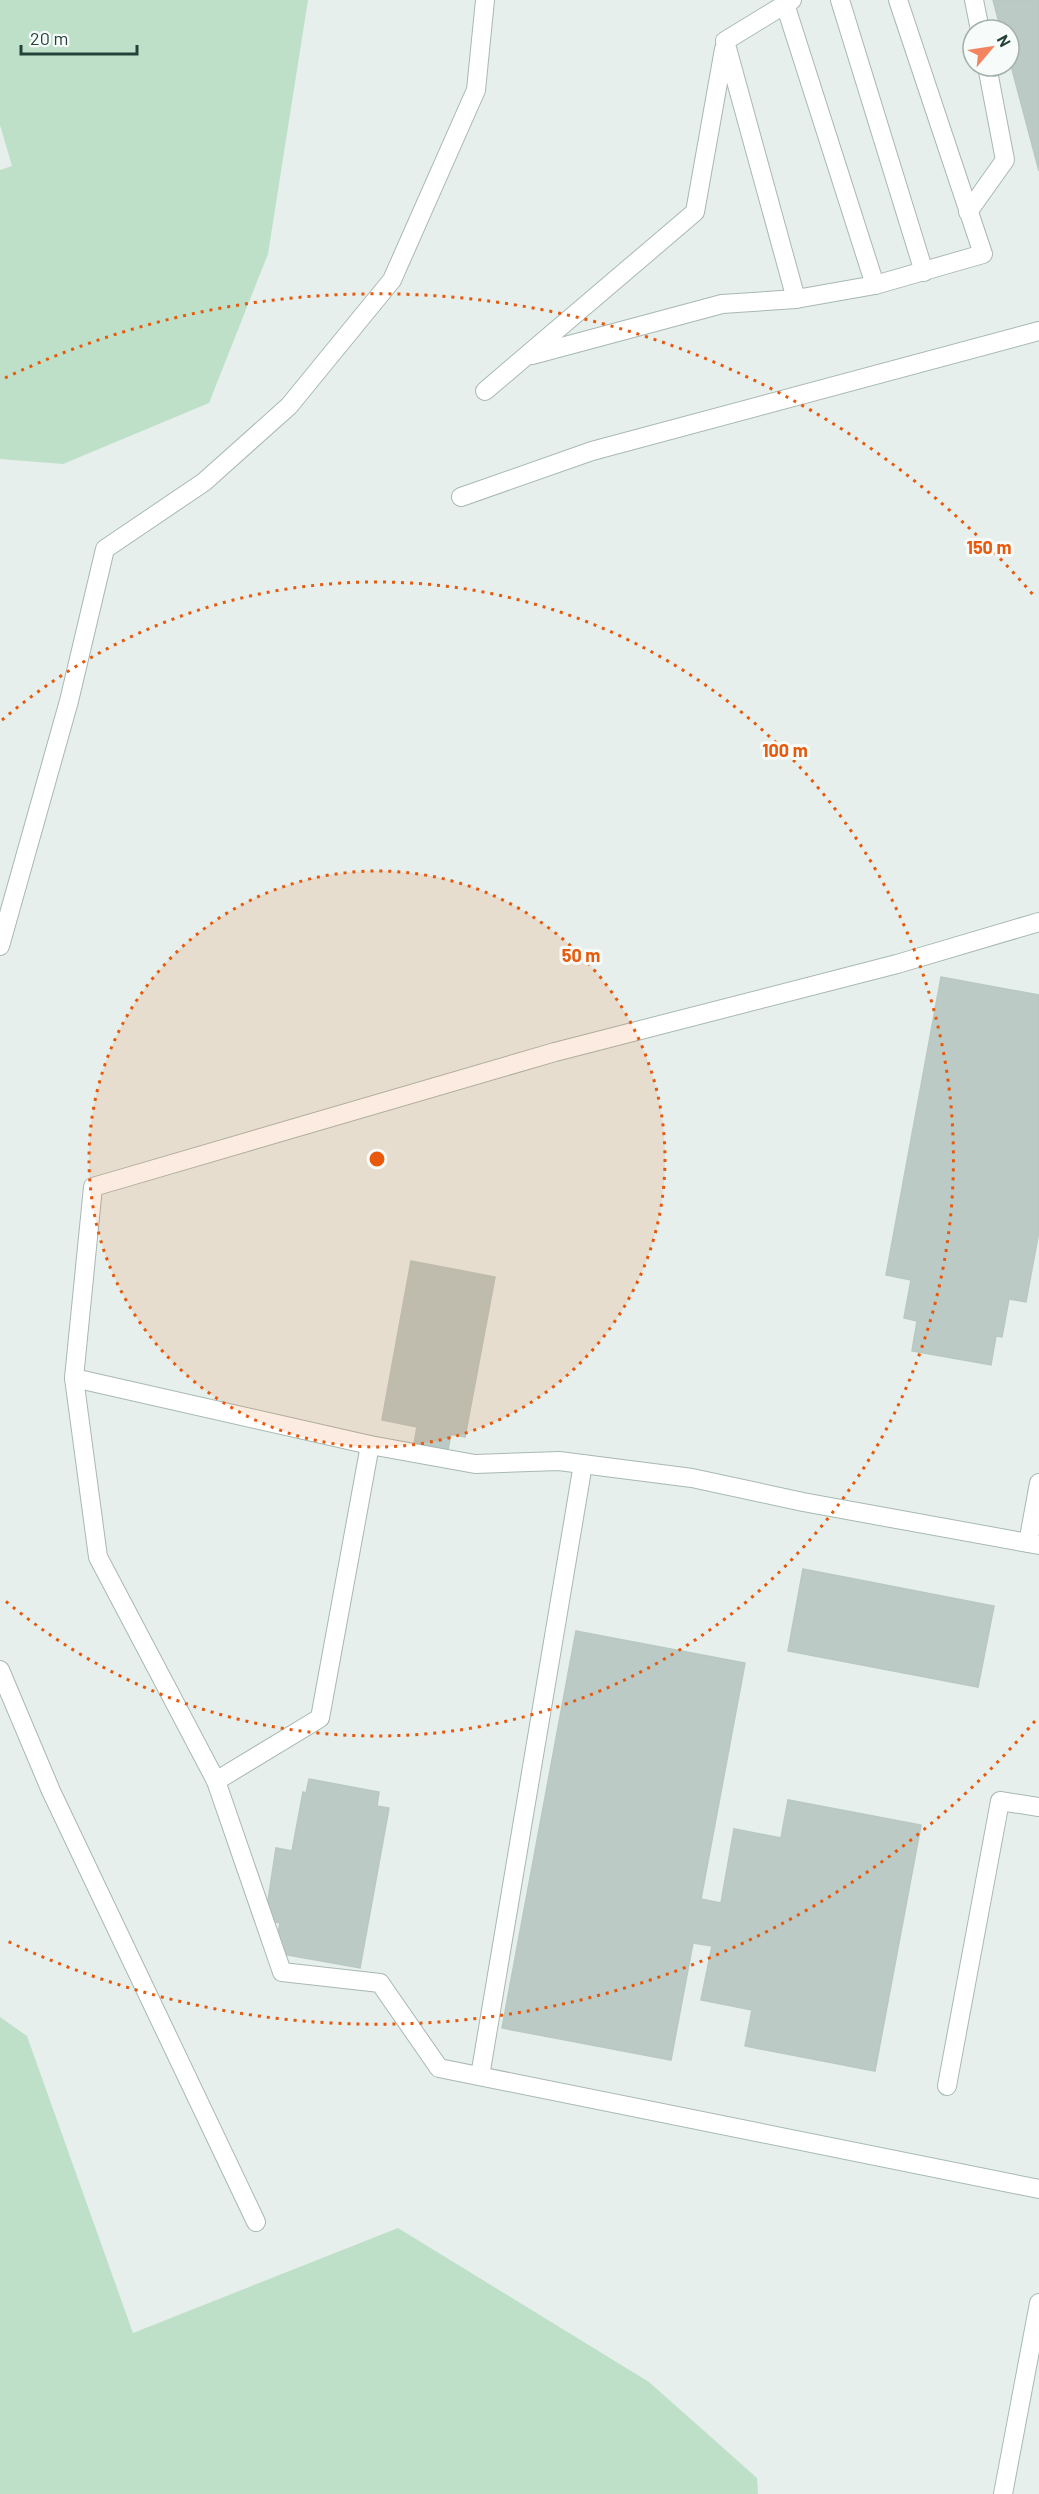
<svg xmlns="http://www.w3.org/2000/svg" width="1039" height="2494" font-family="Barlow,sans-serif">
	<rect width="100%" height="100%" fill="#e6efeb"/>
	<!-- green -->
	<g fill="#bfe0c8">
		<polygon points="0,0 308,0 268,254 209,403 63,464 0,459 0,170 12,166 0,125"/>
		<polygon points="0,2017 27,2036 133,2333 398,2228 649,2382 757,2478 758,2494 0,2494"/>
	</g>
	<!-- building -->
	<g fill="#bbcac4" stroke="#b8c9c2" stroke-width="1.5">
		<polygon points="993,0 1039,0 1039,171 1009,58 1009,30 1001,30"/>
		<polygon points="941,977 1039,995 1039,1231 1026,1302 1009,1299 1002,1337 996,1336 991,1365 912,1351 917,1321 904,1318 911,1280 886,1275"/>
		<polygon points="411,1261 495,1277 465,1437 451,1434 448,1450 414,1444 417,1427 382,1420"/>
		<polygon points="803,1569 994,1606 978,1687 788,1651"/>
		<polygon points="576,1631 745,1663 701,1899 721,1903 734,1829 781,1838 788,1800 921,1825 875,2071 745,2046 752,2010 701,2000 712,1946 693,1943 671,2060 502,2028"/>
		<polygon points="309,1779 379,1792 377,1806 389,1808 360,1968 277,1953 275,1949 280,1923 265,1920 276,1848 292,1851 303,1792 306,1793"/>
	</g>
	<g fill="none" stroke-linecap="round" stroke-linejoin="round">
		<defs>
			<g id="service">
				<polyline points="792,0 725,41 796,299 875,285 983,254 898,0"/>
				<polyline points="840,0 924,272"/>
				<polyline points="974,0 980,30"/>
				<polyline points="785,4 875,285"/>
				<polyline points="968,212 1005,160 987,66"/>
				<polyline points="532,355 722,304 796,299"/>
				<polyline points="485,391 695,212 724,49"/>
				<polyline points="461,497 592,451 1039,331"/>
				<polyline points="1039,922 897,964 555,1052 93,1187 74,1378 370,1445 475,1464 559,1461 692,1478 803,1502 1039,1545"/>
				<polyline points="0,946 69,701 105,549 204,482 289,406 392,280 476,90 485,0"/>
				<polyline points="74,1378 98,1557 216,1781 320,1718 370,1445"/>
				<polyline points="1028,1543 1039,1483"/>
				<polyline points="0,1670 51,1791 256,2222"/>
				<polyline points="216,1781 282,1972 380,1983 439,2068 1039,2189"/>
				<polyline points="480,2076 583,1464"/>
				<polyline points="947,2086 1000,1801 1039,1807"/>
			</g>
			<polyline id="secondary" points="1003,2494 1039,2303"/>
		</defs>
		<!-- service casing -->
		<use href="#service" stroke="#a8b8b2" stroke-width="20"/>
		<!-- secondary casing -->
		<use href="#secondary" stroke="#a4bbb3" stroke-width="20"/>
		<!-- service -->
		<use href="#service" stroke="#fff" stroke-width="18"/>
		<!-- secondary -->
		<use href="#secondary" stroke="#fff" stroke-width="18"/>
	</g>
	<!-- distance rings -->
	<circle cx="377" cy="1159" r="288" fill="#e8590c" fill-opacity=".12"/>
	<g fill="none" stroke="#e8590c" stroke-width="3" stroke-dasharray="3 6">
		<circle cx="377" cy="1159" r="288"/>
		<path d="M2 720A577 577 0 1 1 2 1598"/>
		<path d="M1035 1721A865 865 0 0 1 5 1940M5 378A865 865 0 0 1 1035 597"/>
	</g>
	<circle cx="377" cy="1159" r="9" fill="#e8590c" stroke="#f7fbf9" stroke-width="3"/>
	<g font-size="18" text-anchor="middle" font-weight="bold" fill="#e8590c" stroke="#f7fbf9" stroke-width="6" stroke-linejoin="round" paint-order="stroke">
		<text x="989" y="554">150 m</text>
		<text x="785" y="757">100 m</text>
		<text x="581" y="962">50 m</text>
	</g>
	<!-- north arrow -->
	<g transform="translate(991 48) rotate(61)"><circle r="28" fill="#f7fbf9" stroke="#a3b1ad" stroke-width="1.5"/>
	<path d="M0-4.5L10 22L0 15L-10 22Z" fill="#f4845f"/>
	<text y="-9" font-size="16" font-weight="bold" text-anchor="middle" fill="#24423a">N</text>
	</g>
	<!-- scale -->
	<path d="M21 45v9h116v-9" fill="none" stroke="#24423a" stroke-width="3"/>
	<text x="30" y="45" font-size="18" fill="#24423a" stroke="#f7fbf9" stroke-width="4.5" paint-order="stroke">20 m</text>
</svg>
